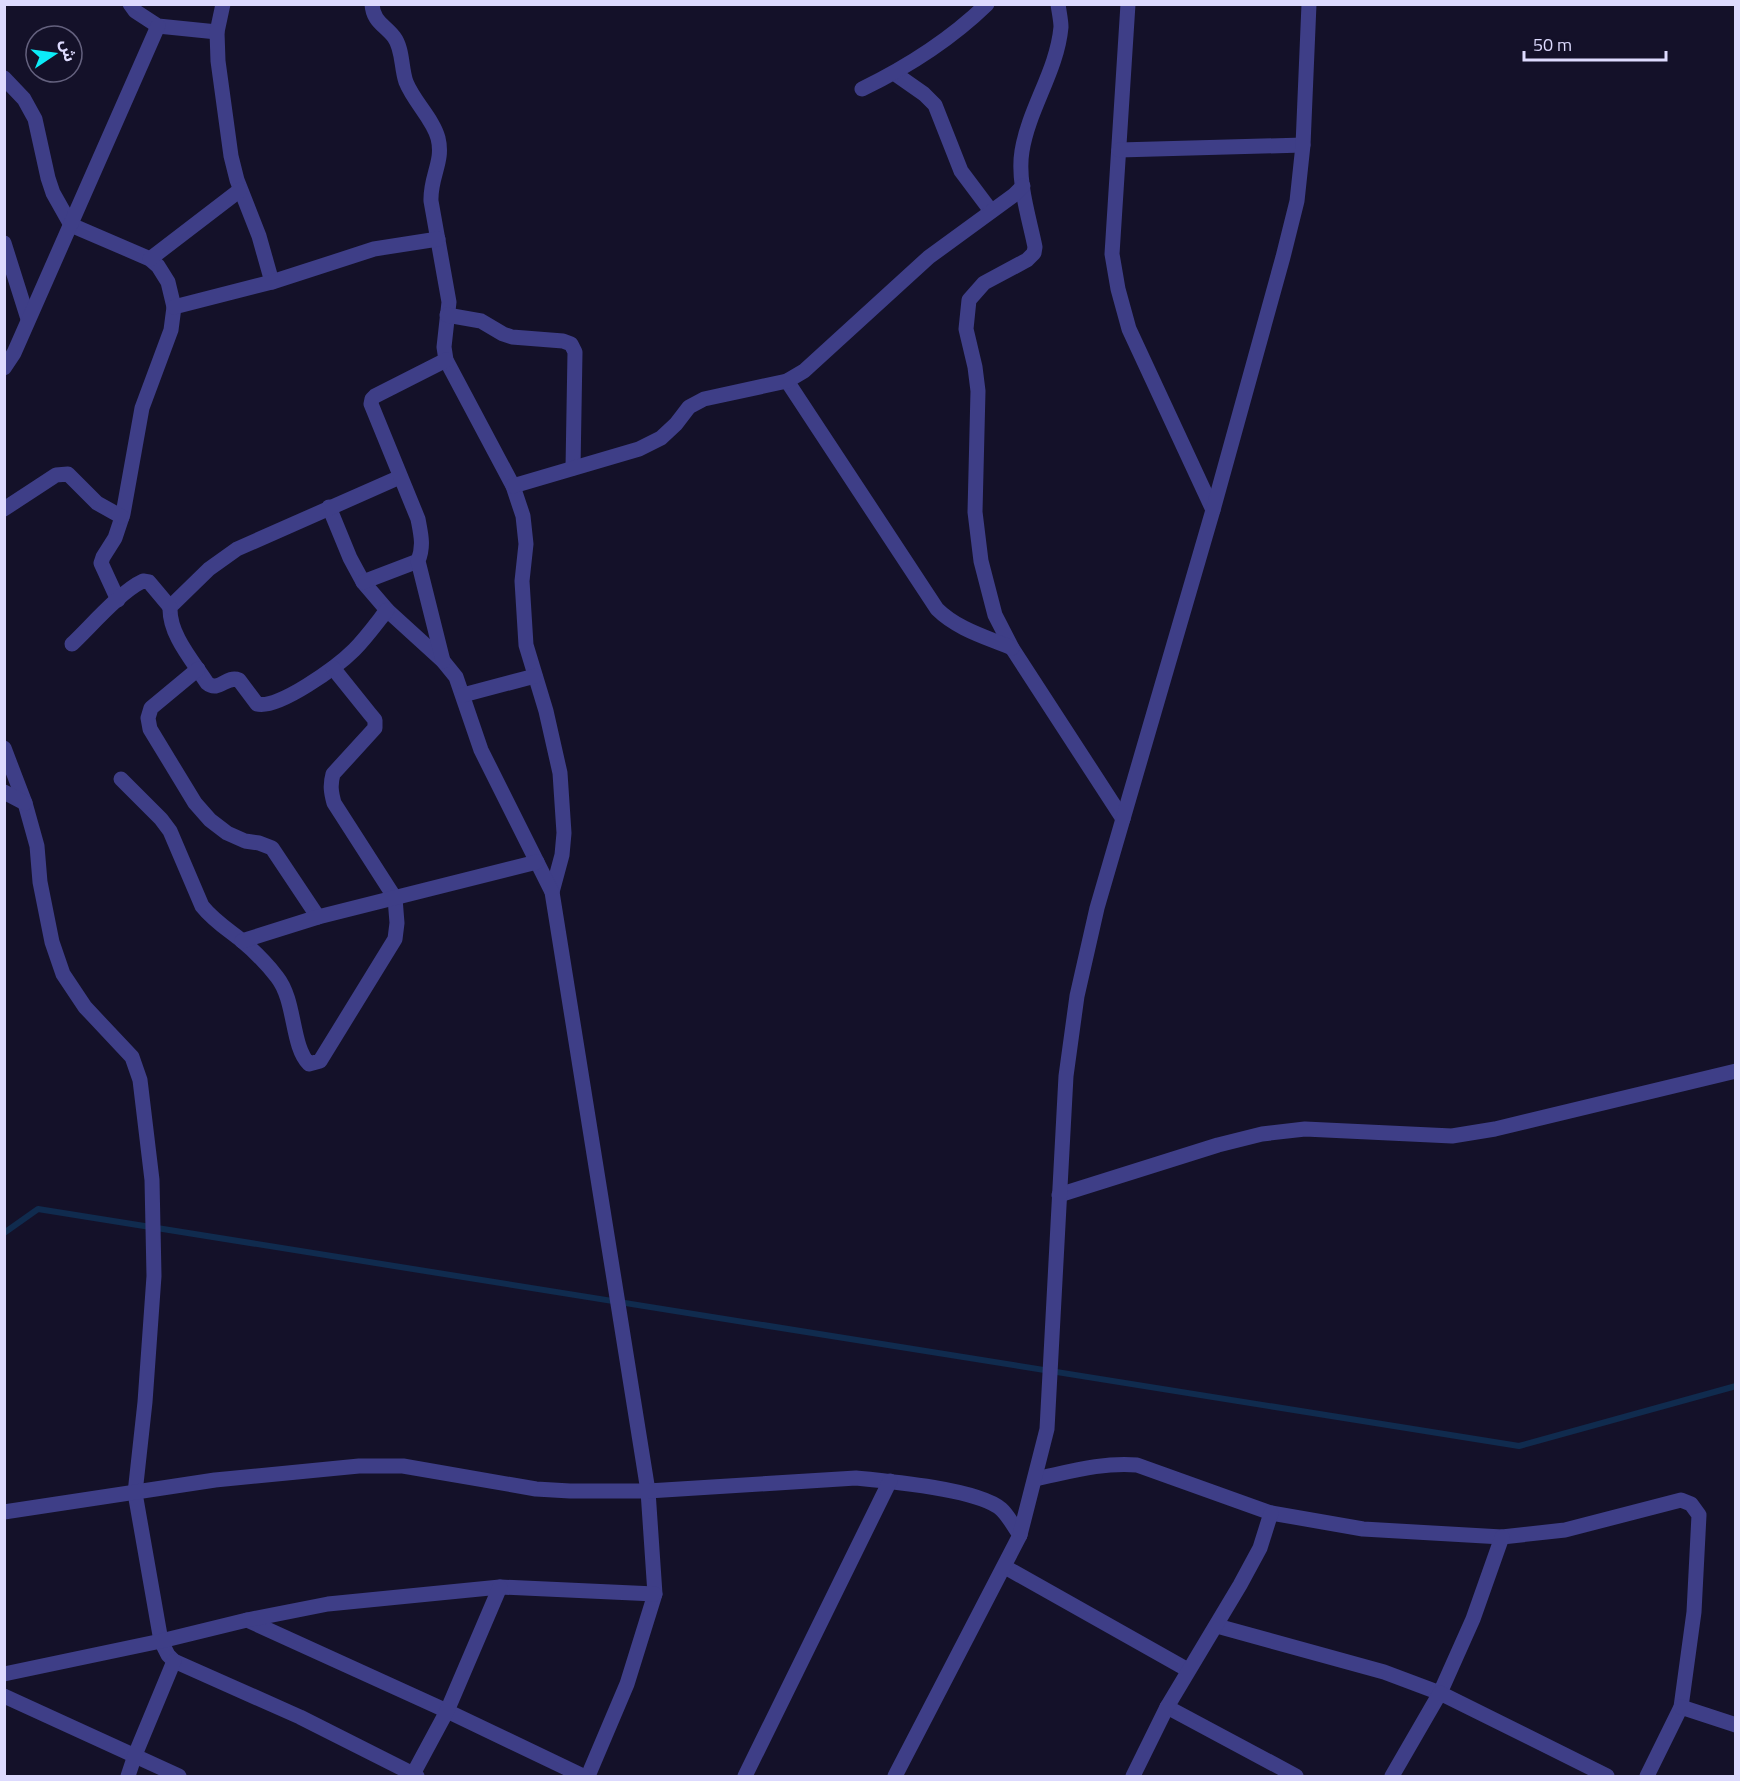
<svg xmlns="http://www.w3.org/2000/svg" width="1740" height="1781" font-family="'Titillium Web','Noto Sans Arabic',sans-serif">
	<rect width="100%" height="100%" fill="#141129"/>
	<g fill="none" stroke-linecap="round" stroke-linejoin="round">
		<!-- stream -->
		<polyline stroke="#102b4e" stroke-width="6" points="4,1233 38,1209 1519,1446 1736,1386"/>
		<!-- minor -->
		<g stroke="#3e3e87" stroke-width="15">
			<polyline points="130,4 135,11 158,26 217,32"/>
			<polyline points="223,4 217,32 218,61 231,156 237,180 259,236 272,282"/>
			<path d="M372,4C373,22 385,25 394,37C403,49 401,68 406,82C414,102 433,119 438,138C444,162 430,176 431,201L449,302L444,347L446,360L513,486L523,516L526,544L522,581L526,645L546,711L560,773L564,833L562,855L552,892"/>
			<path d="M1058,4C1059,12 1061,20 1061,27C1057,71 1029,108 1022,151C1017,181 1029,217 1035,247L1034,253L1027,260L984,283L969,300L966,329L975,367L978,391L975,512L981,561L995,615L1012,648L1123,819"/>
			<polyline points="1128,4 1112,254 1118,289 1129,329 1213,510"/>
			<polyline points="894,73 924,94 935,105 961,171 991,211"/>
			<polyline points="4,78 24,99 35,119 48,178 53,193 71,225 150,259 158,266 168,282 174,307 171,330 142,408 123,514 115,538 103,557 101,563 118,600"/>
			<path d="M862,89C907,67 951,39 987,4"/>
			<polyline points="1119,150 1303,145"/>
			<polyline points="4,243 28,319"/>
			<polyline points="150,259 240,190"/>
			<polyline points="174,307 272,282 374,249 438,239"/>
			<polyline points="447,315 481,321 503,334 512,337 563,341 571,344 575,352 573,468"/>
			<polyline points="4,368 14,353 158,26"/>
			<path d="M787,381L937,609C957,629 986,637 1012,648"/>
			<polyline points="513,486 639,449 661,438 676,424 689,407 704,399 787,381 804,371 929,257 1014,195 1023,186"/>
			<polyline points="329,507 350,558 363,582 387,610 443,661 456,677 481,750 552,892 648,1491 655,1594 627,1684 588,1776"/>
			<polyline points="4,509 56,475 68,474 97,503 122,517"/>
			<polyline points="363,582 418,561"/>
			<path d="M387,610C376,624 366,638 354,650C338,666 278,710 257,704L239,680C226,675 219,693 207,683C193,661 169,635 170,607L209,569L237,549L400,477"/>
			<path d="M72,644C91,626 121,591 143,581L149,582L170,607"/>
			<path d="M443,661L418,561C424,546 421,535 418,519L371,404L372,399L375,396L446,360"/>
			<polyline points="198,669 151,708 148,718 150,729 195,803 210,820 227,833 245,841 259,843 272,848 318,917"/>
			<polyline points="463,695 535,676"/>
			<polyline points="4,748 25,803 37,846 40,882 52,942 63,974 85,1007 132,1057 140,1080 152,1180 154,1276 145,1402 135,1493 161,1641 168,1655 174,1661 300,1717 417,1776"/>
			<path d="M121,779L161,819L170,831L202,906C213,920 227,929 241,940C253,950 267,964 277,977C296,1001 291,1046 309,1064L320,1061L395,939L397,923L395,898L334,803C331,792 330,785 333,774L375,728V720L370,714L333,668"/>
			<polyline points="4,792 25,803"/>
			<polyline points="242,941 318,917 537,862"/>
			<polyline points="1059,1195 1218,1145 1262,1134 1305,1129 1452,1136 1495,1129 1736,1071"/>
			<path d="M1035,1479C1069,1472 1102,1462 1137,1465L1271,1513L1363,1529L1502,1537L1565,1530L1681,1500L1691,1504L1699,1515L1694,1612L1681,1707L1647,1776"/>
			<path d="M4,1512L215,1480L359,1466H403L536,1489L570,1491H648L856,1478C888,1481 978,1489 1001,1509C1008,1515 1014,1527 1020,1535"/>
			<polyline points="1005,1567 1188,1670"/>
			<polyline points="247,1620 447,1711 583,1776"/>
			<polyline points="1217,1626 1384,1672 1440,1693 1473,1619 1502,1537"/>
			<polyline points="4,1674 161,1641 247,1620 328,1604 500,1587 655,1594"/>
			<polyline points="4,1696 179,1776"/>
			<polyline points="1167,1707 1296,1776"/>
			<polyline points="1681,1707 1736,1725"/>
			<polyline points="128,1776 135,1755 174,1661"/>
			<polyline points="412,1776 447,1711 500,1587"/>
			<polyline points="745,1776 890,1481"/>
			<polyline points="895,1776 1020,1535 1047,1429 1066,1076 1077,996 1097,908 1213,510 1283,257 1297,201 1303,145 1309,4"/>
			<polyline points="1133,1776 1167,1707 1240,1585 1260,1548 1271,1513"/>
			<polyline points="1392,1776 1440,1693 1607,1776"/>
		</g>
	</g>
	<!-- border -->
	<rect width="1740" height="1781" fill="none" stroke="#dddafe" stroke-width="12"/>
	<!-- north arrow -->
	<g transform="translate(54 54) rotate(77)"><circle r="28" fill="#141129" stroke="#64617e" stroke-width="1.5"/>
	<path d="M0-4.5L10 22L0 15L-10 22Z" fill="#0cecf8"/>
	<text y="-9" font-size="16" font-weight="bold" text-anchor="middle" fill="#dddafe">ش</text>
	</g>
	<!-- scale -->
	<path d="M1524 51v9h142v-9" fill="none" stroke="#dddafe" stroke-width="3"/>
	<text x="1533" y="51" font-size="18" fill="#dddafe" stroke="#141129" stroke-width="4.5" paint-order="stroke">50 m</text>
</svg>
